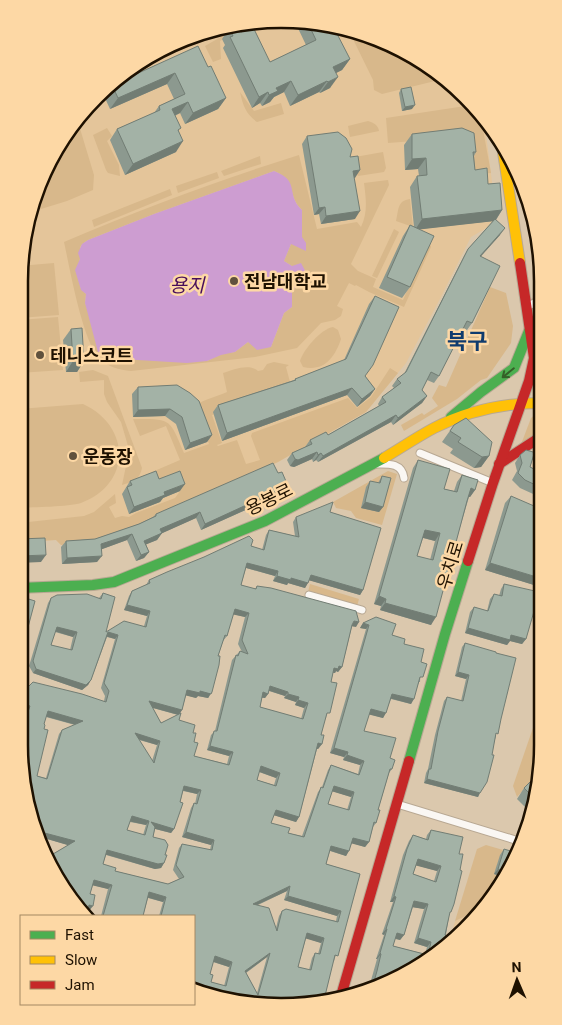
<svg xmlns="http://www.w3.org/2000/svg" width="562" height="1025" font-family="Roboto,'Noto Sans KR',sans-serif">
	<rect width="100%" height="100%" fill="#dbc8ad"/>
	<!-- built -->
	<g fill="#e4c59a">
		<polygon points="315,21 412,54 454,84 484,118 497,222 471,237 441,297 406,363 366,412 278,462 61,545 56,540 19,542 19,264 28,213 54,150 121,73 213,28"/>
		<polygon points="480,909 454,941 449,944 455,921"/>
	</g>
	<!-- green -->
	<g fill="#d8b88b" fill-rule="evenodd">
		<polygon points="240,26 244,26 247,37 230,35 220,41 221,59 213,62 205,46"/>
		<polygon points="353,34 412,54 432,68 435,81 382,94 374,90 373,80 351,35"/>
		<path d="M240,92L254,111L281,103L284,114L257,122C246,114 243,106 240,92Z"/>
		<polygon points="472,105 480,113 491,173 472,174 467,137 388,143 386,118"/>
		<path d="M368,121C374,123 378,125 379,131L350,137L348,126Z"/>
		<polygon points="78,122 94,175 93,190 67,201 28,213 49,162 61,157 58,145"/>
		<polygon points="107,128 112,136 107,141 119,165 120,176 108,173 106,170 93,135"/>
		<polygon points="383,152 386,168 384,172 358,176 357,174 355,157"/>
		<path d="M299,155L317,229L357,222L361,227C368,212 366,199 364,183L388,180L389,185L351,264L358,271L376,279L373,287L403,300L428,243L430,244L431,247L404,307L369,292L356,285L355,286L349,283L337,306L343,309L341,316L335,320L321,323L297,348L255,357L131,371C119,370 108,367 99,358C82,339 70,269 64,242C141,209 219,180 299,155ZM274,171C298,180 286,195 302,210V238L291,244L284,261L292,266L300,285L292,290V307L284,313L271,347L248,342L235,352L221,354L207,361L121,359L114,351L105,353L85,303L86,294L81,289L76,270C77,266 80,262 80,258C81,247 77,247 88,240L154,214Z"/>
		<polygon points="260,156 261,164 224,176 221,171"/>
		<polygon points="217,172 219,178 178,193 176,186"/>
		<polygon points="170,189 172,195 94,227 92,220"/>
		<path d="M410,199L413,227L396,221C399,209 397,201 410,199Z"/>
		<polygon points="394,229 399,232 377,278 372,276"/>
		<polygon points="54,263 59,315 19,318 19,266"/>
		<polygon points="490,287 506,293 513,326 511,343 487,378 481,380 457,399 404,431 401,425 422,413 424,415 438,406 432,398 439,385 446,387"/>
		<polygon points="58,317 63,370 19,373 19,320"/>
		<path d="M333,327L338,330L341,339C335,357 324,372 303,367L300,361C303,350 321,329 333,327Z"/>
		<path d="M274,362L289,365L286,367L290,382L285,393L212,415L222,443L217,445L218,446L237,440L246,464L260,460L251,436L252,433L348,398L357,408L371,397L390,368L398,373L366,412L278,462L190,503L96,542L61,545L56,540L19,542V523L84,516L94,512L115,494L116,503L109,507L115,518L122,516L129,517L136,513L175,498L183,487L155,482L152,475V472L180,460L166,426L140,436L133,419C172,419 169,418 184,453L209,444L194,406C205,399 216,397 227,392L223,373C233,370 249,363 258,371L263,370L267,364Z"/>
		<path d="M93,370L108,376L142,468C140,479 133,482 122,485L129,452L128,446L121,422L107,402L104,394V380L80,382L79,372Z"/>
		<path d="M83,404C131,426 132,484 81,503C68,507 34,507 19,508V409Z"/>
		<polygon points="537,413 542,413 542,432 520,447 531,418"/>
		<polygon points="388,471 397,474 382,525 356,518 351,511 336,508 333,502"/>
		<polygon points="310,584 359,599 357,606 308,592"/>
		<polygon points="535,722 543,730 543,761 540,778 530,782 517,797 513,786"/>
		<polygon points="486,845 517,854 508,875 480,909 455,921 477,849"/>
	</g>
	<!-- water -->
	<path fill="#cd9dd1" d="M274,171C301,181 285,194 302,210V237L306,243V251L291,244L284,261L292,266L301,263L308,276L300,285L292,290V307L284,313L271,347L257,350L248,342L235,352L221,355L207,361L187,363L121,359L115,355L114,351L105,353L98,352L85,303L86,294L81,290L75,270L80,259L78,253L82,244L88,240L154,214Z"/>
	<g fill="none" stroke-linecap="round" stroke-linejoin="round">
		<defs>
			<g id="street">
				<polyline points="527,307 541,299"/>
				<polyline points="420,453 493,483"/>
				<path d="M375,464C387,464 402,462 404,478"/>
				<polyline points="309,595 362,610"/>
				<polyline points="397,804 522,842"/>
			</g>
			<g id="fast">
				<polyline points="451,417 481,392 514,368 529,331"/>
				<polyline points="19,588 93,585 114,582 265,521 384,458"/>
				<polyline points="409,761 445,634 468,561"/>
			</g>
			<g id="slow">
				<polyline points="501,139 520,263"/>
				<path d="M384,458C401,448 417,437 434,428C467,411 506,403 542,403"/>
			</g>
			<g id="jam">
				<polyline points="499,464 542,436"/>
				<polyline points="468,561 493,483 529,381 534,358 520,263"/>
				<polyline points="341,996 409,761"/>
			</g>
		</defs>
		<!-- street casing -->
		<use href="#street" stroke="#b8a893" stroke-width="9"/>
		<!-- fast casing -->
		<use href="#fast" stroke="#b8a893" stroke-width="12"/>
		<!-- slow casing -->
		<use href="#slow" stroke="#b8a893" stroke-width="12"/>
		<!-- jam casing -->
		<use href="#jam" stroke="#b8a893" stroke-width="12"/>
		<!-- street -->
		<use href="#street" stroke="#faf7f3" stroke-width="7"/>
		<!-- fast -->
		<use href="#fast" stroke="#4caf50" stroke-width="10"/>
		<!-- slow -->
		<use href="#slow" stroke="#ffc107" stroke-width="10"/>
		<!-- jam -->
		<use href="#jam" stroke="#c62828" stroke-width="10"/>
	</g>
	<!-- wall -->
	<g fill="#8c998f" fill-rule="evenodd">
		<polygon points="315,21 350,59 342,70 336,73 330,88 320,93 319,92 290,106 284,92 274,97 270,102 262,106 260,103 252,108 223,48 225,45 222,39 229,28 241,32 270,62 306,45 295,22"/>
		<polygon points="208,67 226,98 218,109 185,124 180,113 175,116 179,131 176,152 125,175 110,140 117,129 154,113 159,106 174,99 167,84 110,109 104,96 112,85"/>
		<polygon points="401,89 412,109 402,111 399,93"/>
		<polygon points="412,134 476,152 474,156 475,170 488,184 502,210 496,220 500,235 481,256 472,323 467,330 463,328 439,376 434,383 427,380 422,390 427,396 422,403 393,425 391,422 318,462 316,460 313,462 312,459 294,467 290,466 287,460 292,453 305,447 310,440 328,435 379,406 378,404 382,397 394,388 392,386 397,379 404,374 464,256 468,249 493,221 420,229 410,287 402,298 379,288 403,236 410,225 414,227 410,187 417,176 419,176 418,169 405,170 404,145"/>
		<polygon points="307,136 350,157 360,170 354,178 355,219 321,224 319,214 314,215 302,144"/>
		<polygon points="533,217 541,247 541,269 534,222"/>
		<polygon points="375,296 365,376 375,389 370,396 357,407 347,395 222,441 213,412 218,405 294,380 295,379 344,360 369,304"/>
		<polygon points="71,329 84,361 77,372 66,372 63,340"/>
		<polygon points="138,387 212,435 207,442 185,450 176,424 165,416 133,417 132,394"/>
		<polygon points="454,425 489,456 481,467 474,468 450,453 453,449 442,442"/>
		<polygon points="520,455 532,461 530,467 542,473 542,498 520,488 512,480 517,471 515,463"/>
		<path d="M418,460L444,489L454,491L457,482L462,475L475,490L470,497H469L431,625L380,610L381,606L374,604L413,468ZM423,538L435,541L430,560L417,556Z"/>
		<polygon points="382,476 383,507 379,512 361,508 366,487 370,481 378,483"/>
		<polygon points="159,479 180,491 163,498 160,502 129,514 122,494 130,481"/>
		<polygon points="284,492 268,500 264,499 261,503 201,530 196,518 162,533 157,540 146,544 149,552 144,558 136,561 127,540 102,549 97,562 62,564 61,547 66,541 95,539 139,524 153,517 156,514"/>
		<polygon points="511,496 537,522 540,578 534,585 485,570 505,503"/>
		<path d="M330,512L363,590L360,595L309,580L305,588L288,583L287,585L273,581L275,576L246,568L241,585L255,589L257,586L356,627L352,626L342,667L338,672L336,671L335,673H333L331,682L326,718H325L321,735L322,744L318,749H317L299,817L296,822L274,815L271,823L288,833L302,836L318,792L322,787L328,770L331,765L358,774L360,765L343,760L344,757L330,753L366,629L360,628L363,623L392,635L404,644L421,662L420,682H419L411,704L391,699L383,718L369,714L364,731L390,758L392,769L389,773L378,810L376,823L373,827L369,842L365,847L352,843L346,856L330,851L326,864L360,874L334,961H333L324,1000L213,997L194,916H159L163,902L148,898L143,916H101L108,889L93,885L90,894L89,911L48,857L68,845L37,836L33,829L19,744V718L20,716L24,718L27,710L19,708L23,697H20L23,692L104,701L105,696L101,688L115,639L107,637L91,680L88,685L82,690L33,673L29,666L48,603L51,598H99L103,593L106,632L144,626L147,616L124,610L129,596L132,591L146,585L149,580L251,546L262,550L266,535L269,530L295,536L293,522L296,517ZM233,614L245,617L238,644L242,652L240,651L232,660L215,731L211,735L207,750L229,756L227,764L194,756V742L193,733L179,720V714L182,710L186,695L196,698L198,696L208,698L209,697L218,656L223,641L227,636ZM55,632L73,637L70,650L51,645ZM269,691L285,696L284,698L296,702L295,705L304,708L301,719L260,707L262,698H265L268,694ZM153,708L178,715L161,723ZM46,717L75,725L62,730L59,734L46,778L37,776L44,724ZM139,740L157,745L152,761ZM259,772L276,778L274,785L257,780ZM183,791L197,794L195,804L194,803L191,808L182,837L211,845L210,850L182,844L179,848L173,870L179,879L168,884L115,871L103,864L106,855L155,869L161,868L164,863L165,855L153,837L155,829L171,833L174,829ZM332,791L351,797L347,810L328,804ZM130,822L146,825L143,835L127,830ZM287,891L284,900L337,916L336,921L282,911L279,916L276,928L258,905ZM306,938L321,943L318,954L315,953L312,958L309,970L298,967ZM267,957L257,993L246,973ZM213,962L229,967L224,986L211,982L210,974Z"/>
		<polygon points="504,584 526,639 522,644 510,641 507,645 465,633 470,612 474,607 487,611 490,599 494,594 499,596 501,589"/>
		<polygon points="465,643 496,736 478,797 424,783 426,773 428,769 435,735 444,701 447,697 461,701 466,679 455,676 462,647"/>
		<polygon points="540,778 534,812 533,815 517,799 524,788"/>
		<path d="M431,830L459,854L444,947L382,986L366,990L370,984L377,959H376L384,935L382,934L393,902H390L403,855L409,841L413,835L426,839L427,835ZM416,865L437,871L434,881L413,874ZM413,907L424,909L414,943L427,947L425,954L393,946L395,939L400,940L404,935Z"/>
		<polygon points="504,849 508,875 506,878 494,874 500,855"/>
	</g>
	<!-- shaded-wall -->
	<g fill="#727d74">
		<polygon points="350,59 342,70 326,78 333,67"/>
		<polygon points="175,73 167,84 110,109 118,98"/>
		<polygon points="338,77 330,88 320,93 328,82"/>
		<polygon points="291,81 284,92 274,97 270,102 262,106 269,95 276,88"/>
		<polygon points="327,81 319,92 290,106 298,95"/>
		<polygon points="268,92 260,103 252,108 259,97"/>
		<polygon points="226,98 218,109 185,124 193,113"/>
		<polygon points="188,102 180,113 164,120 172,109"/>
		<polygon points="415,105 412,109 402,111 405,107"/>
		<polygon points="183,141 176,152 125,175 133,164"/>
		<polygon points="426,158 418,169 405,170 412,159"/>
		<polygon points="360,170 355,178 348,179 353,171"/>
		<polygon points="325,207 319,214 314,215 319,208"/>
		<polygon points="502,210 495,221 415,230 422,219"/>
		<polygon points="360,211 355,219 321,224 326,216"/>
		<polygon points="505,228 500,235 475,263 480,256"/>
		<polygon points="73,361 84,361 77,372 66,372"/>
		<polygon points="352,388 347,395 222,441 227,433"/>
		<polygon points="375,389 370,396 357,407 362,399"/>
		<polygon points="427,396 422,403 393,425 398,418"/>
		<polygon points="170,409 165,416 133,417 138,410"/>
		<polygon points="396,415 391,422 318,462 323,456"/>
		<polygon points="212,435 207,442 185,450 190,443"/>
		<polygon points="317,452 312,459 294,467 290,466 295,459"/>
		<polygon points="542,452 542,458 528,461 534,454"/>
		<polygon points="321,453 316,460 313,462 318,455"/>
		<polygon points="489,456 481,467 474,468 482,457"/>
		<polygon points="185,484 180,491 163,498 160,502 129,514 134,507 164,492"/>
		<polygon points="288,486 284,492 268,500 264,499 261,503 201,530 205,524 267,492"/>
		<polygon points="471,488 475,490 470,497 466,496"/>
		<polygon points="365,502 383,507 379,512 361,508"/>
		<polygon points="200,512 196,518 156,536 160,529"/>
		<polygon points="425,530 440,533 435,541 420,537"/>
		<polygon points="162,533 157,540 140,547 144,541"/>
		<polygon points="132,534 127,540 97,551 101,544"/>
		<polygon points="149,552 144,558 136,561 141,555"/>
		<polygon points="46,555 41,562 19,563 19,556"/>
		<polygon points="102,556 97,562 62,564 67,558"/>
		<polygon points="247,563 278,571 275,576 243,567"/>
		<polygon points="490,563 540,578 534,585 485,570"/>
		<polygon points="311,575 363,590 360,595 308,580"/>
		<polygon points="277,576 291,578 308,583 305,588 288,583 287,585 273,581"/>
		<polygon points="379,596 386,599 381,606 374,604"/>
		<polygon points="385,603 436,617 431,625 380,610"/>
		<polygon points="127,605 150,611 147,616 124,610"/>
		<polygon points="235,609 249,613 245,617 231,614"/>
		<polygon points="354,621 359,622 356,627 351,626"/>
		<polygon points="363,623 369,625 366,629 360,628"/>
		<polygon points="57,627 77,632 73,637 54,631"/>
		<polygon points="468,628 511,635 526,639 522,644 510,641 507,645 465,633"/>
		<polygon points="108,632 118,635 115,639 105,636"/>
		<polygon points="339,666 342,667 338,672 336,671 335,673 331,672 334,668"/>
		<polygon points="36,669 91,680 88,685 82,690 33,673"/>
		<polygon points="458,672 469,675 466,679 455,676"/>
		<polygon points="270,686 288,692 285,696 267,690"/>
		<polygon points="187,690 200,691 212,692 208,698 198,696 196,698 184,695"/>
		<polygon points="23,692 26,693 23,697 20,697"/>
		<polygon points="263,692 268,694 265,698 260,697"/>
		<polygon points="288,694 299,697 296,702 284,698"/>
		<polygon points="392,694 414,699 411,704 389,698"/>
		<polygon points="298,700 308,703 304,708 295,705"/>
		<polygon points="149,701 182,710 179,715 146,706"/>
		<polygon points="23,703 30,706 27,710 19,708"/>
		<polygon points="371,709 386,713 383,718 367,714"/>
		<polygon points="48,711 83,721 80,726 44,716"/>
		<polygon points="135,733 160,741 157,745 131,737"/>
		<polygon points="318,743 322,744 318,749 315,748"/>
		<polygon points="210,746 233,752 229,756 207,750"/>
		<polygon points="334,748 348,752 344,757 330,753"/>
		<polygon points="347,755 364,761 360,765 343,760"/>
		<polygon points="261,766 280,773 276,778 257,771"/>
		<polygon points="427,779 480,793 478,797 424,783"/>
		<polygon points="184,786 201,790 197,794 181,790"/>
		<polygon points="334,786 354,792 351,797 331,791"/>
		<polygon points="276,810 299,817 296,822 273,815"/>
		<polygon points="132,816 149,821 146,825 128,821"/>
		<polygon points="151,822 174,829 171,833 148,827"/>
		<polygon points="37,831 75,841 71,846 37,836 35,833"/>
		<polygon points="186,832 214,840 211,845 182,837"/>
		<polygon points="353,838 369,842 365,847 350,843"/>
		<polygon points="331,846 349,851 346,856 328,850"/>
		<polygon points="107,850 164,863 161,868 155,869 104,854"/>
		<polygon points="418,859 441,866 437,871 414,865"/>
		<polygon points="498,869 509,872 506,878 494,874"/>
		<polygon points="94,880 112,885 108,889 91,885"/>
		<polygon points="290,886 287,891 250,908 253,904"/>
		<polygon points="149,892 166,897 163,902 146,897"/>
		<polygon points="288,896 341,911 337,916 284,900"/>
		<polygon points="394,896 396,897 393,902 390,902"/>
		<polygon points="414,901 428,904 424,909 411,907"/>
		<polygon points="89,905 93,906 89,911 86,910"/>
		<polygon points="386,929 387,929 384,935 382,934"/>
		<polygon points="307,933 324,938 321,943 304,938"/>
		<polygon points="397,933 404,935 400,940 394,938"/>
		<polygon points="418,938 431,942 427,947 414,943"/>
		<polygon points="270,953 267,957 241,976 245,971"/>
		<polygon points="380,953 381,954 377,959 376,959"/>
		<polygon points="215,956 232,962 229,967 211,961"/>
	</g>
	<!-- building -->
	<g fill="#a3b2a6" stroke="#727d74" fill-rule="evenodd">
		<polygon points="307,21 315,21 334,28 350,59 333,67 338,77 328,82 327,81 298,95 291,81 276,88 278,91 269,95 268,92 259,97 230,37 233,36 229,28 233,26 238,26 241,32 253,27 270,62 316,40"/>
		<polygon points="198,46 208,67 211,66 226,98 193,113 188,102 172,109 181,128 178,130 183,141 133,164 117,129 160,110 159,106 185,94 175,73 118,98 112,85"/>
		<polygon points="411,87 415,105 405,107 401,89"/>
		<polygon points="462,128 474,133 476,152 473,152 475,170 487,168 488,184 500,183 502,210 422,219 417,176 427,175 426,158 412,159 412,134"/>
		<polygon points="338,132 346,138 352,149 350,157 358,156 360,170 353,171 360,211 326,216 325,207 319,208 307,136"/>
		<polygon points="495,219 505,228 480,256 500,266 472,323 467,321 439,376 431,372 422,390 427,396 398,418 396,415 323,456 321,453 318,455 317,452 298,460 295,459 292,453 312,444 310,440 326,432 328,435 386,402 382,397 401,383 397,379 406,372 468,249"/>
		<polygon points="410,225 434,236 410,287 387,277"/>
		<polygon points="375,296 399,307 373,365 365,376 375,389 362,399 352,388 227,433 218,405 296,380 295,379 346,359"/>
		<polygon points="82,328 84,361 73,361 71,329"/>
		<polygon points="177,385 190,393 199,401 212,435 190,443 182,417 170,409 138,410 138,387"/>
		<polygon points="466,418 492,442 489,456 482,457 458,442 461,438 450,431 454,425"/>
		<polygon points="542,447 542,452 534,454 530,467 542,473 542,488 525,480 518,473 522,463 520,455 526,450 533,452"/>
		<path d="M418,460L450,469L444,489L457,492L462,475L478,480L475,490L471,488L467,501L436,617L385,603L386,599L379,596ZM425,530L440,533L433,560L417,556Z"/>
		<polygon points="273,463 278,473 282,472 288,486 272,493 267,492 266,496 205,524 200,512 160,529 162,533 144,541 149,552 141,555 132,534 101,544 102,556 67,558 66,541 95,539 139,524 156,516 156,514"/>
		<polygon points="156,471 159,479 180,471 185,484 164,492 165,495 134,507 127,487 132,485 130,481"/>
		<polygon points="382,476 391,478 383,507 365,502 370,481 380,483"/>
		<polygon points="511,496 541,509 537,522 542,524 542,570 540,578 490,563"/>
		<path d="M333,502L330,512L381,528L363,590L311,575L308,583L291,578V580L277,576L278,571L247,563L241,585L256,589L257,586L271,588L356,611L359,622L354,621L352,625L342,667L339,666L338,669L334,668L331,682L337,683L330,713H327L321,735H324L322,744L318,743L299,817L276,810L271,823L290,828L288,833L304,837L321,787L323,788L331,765L359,775L364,761L347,755L348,752L334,748L369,625L363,623L376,617L396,624L392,635L405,639L404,644L424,649L421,662L427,664L423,677H420L414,699L392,694L386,713L371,709L364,731L396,738L390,758L395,760L392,769H390L378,810H380L376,823L374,822L369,842L353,838L349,851L331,846L326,864L360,874L338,956L335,955L324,1000L298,1006L213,997L194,988V916H161L166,897L149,892L143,916H103L112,885L94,880L90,894L95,895L93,906L89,905L86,916L73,904L41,843L44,844L48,857L75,841L37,831L32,821L19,744V720L20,716L26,718L30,706L23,703L26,693L23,692L33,682L82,694L106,702L109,691L104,683L118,635L108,632L91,680L86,685L36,669L33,661L51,598L57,595L87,594L101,599L103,593L115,597L106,632L124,621L146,627L150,611L127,605L132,591L150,583L149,580L167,572L204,557L249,536L253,540L251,546L264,550L269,530L299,537L296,517ZM235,609L249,613L242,640L248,654L240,651L238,656L236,655L217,731H214L210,746L233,752L229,765L194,756L198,743L194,742L196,733H193L195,725L179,720L181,713L161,723L149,701L182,710L187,690L200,693V691L211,694L212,692L219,665L220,656H218L225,635L227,636ZM57,627L77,632L72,650L51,645ZM270,686L288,692V694L299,697L298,700L308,703L303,719L260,707L263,692L268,694ZM48,711L83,721L62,730L47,779L37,776L48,730L44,729L45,725L44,724ZM135,733L160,741L154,763ZM261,766L280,773L276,786L257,780ZM184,786L201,790L197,804L194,803L186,832L214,840L212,850L182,844L176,865L184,877L168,884L115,871L116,868L103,864L107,850L158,864L164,863L167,855H165L168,845L165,840L153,837L155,827L151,822L174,829L183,803L180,802ZM334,786L354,792L349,810L328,804ZM132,816L149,821L145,835L127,830ZM290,886L288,896L341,911L338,922L286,909L282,911L277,931L269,908L253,904ZM307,933L324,938L320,954L315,953L311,970L298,967ZM270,953L258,995L245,971ZM215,956L232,962L226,986L211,982L213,975L210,974Z"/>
		<polygon points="45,538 46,555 19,556 19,539"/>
		<polygon points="504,584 535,591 534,593 539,594 526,639 511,635 510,640 468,628 474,607 488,611 494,594 502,596"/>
		<polygon points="19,596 35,601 19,661"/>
		<polygon points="465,643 496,652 496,653 516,658 501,719 498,734 496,733 492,755 494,755 487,782 480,793 427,779 429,769 431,769 438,731 447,697 463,701 469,675 458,672"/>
		<polygon points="537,775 540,778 536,800 524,788"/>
		<path d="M431,830L463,837L459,854H463L460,870L462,871L454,904L451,912H450L445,935L447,936L444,947L441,946L440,950L382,986L369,989L370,984L373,985L377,971L381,954L380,953L387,929H386L396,897L394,896L407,849L413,835L428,840ZM418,859L441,866L436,882L413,874ZM414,901L428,904L418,938L431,942L428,955L393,946L397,933L404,935Z"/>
		<polygon points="504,849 517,853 509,872 498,869"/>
	</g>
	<!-- one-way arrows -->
	<defs><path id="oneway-shaft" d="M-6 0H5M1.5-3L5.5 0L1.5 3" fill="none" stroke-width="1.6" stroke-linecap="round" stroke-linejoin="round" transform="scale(1.25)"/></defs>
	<use stroke="#356028" href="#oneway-shaft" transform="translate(508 373) rotate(141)"/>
	<!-- markers -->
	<g fill="#60513d" stroke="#fdd8a5" stroke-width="2">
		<circle cx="234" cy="281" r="5"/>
		<circle cx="40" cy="355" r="5"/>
		<circle cx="73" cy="456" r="5"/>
	</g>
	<g text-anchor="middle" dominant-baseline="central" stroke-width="5" stroke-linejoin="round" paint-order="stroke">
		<!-- poi labels -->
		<g font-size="18" font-weight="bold" fill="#1e1101" stroke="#fdd8a5" text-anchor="start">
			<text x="244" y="281">전남대학교</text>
			<text x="50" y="355">테니스코트</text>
			<text x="83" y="456">운동장</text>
		</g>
		<!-- street labels -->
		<g font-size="18" fill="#1e1101" stroke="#fdd8a5">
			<text transform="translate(269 499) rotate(-26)">용봉로</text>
			<text transform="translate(450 565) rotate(-73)">우치로</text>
		</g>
		<!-- water labels -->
		<g font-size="19" font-style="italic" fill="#470d5a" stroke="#fdd8a5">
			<text x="187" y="285">용지</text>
		</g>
		<!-- district labels -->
		<g font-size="22" font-weight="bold" fill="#103b6e" stroke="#fdd8a5">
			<text x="467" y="341">북구</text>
		</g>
	</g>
	<!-- crop -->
	<path d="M0 0H562V1025H0ZM281 28H281A253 253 0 0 1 534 281V745A253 253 0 0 1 281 998H281A253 253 0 0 1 28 745V281A253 253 0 0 1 281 28Z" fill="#fdd8a5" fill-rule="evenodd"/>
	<path fill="none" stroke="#1e1101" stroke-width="2.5" d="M281 28H281A253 253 0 0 1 534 281V745A253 253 0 0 1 281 998H281A253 253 0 0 1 28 745V281A253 253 0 0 1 281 28Z"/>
	<!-- legend -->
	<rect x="20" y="915" width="175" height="90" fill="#fdd8a5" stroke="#a48863"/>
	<rect x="30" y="931" width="25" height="8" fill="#4caf50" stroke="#a48863"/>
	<text x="65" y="940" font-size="15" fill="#1e1101">Fast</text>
	<rect x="30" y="956" width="25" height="8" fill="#ffc107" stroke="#a48863"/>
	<text x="65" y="965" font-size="15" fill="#1e1101">Slow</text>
	<rect x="30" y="981" width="25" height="8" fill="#c62828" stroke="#a48863"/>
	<text x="65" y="990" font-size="15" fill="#1e1101">Jam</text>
	<!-- north arrow -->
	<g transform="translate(517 980) rotate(358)" stroke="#fdd8a5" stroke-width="4" paint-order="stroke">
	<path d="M0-4L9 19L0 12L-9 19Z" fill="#1e1101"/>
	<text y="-8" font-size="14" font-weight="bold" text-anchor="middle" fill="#1e1101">N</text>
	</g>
</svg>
